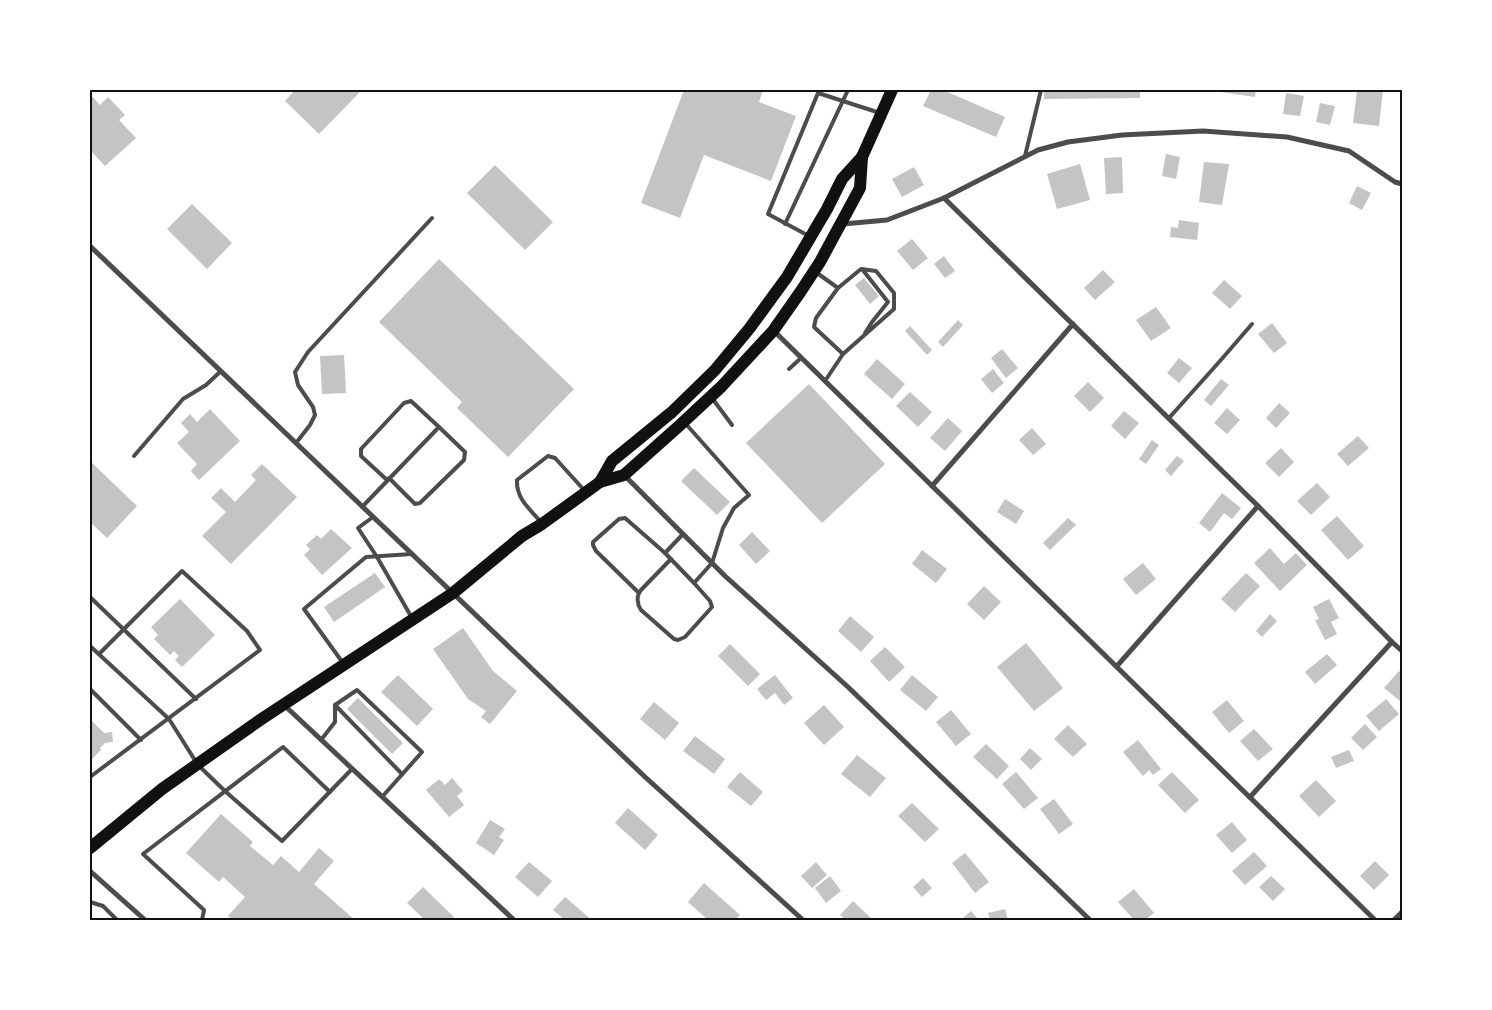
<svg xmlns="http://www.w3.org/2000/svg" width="1492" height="1010" font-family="'DejaVu Sans',sans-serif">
	<rect width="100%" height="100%" fill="#fff"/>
	<!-- building -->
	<g fill="#c4c4c4">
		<polygon points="295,90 362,90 319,134 285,101"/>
		<polygon points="684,90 763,90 759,102 796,116 771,181 704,155 680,218 641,203"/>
		<polygon points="931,90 943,90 1005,117 996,137 923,106"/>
		<polygon points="1044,90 1140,90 1140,98 1044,99"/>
		<polygon points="1214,90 1256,90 1255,97 1214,91"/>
		<polygon points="1357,90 1383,90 1379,126 1353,123"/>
		<polygon points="1286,93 1304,96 1300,116 1283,114"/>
		<polygon points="90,94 100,105 108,97 125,115 119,120 136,138 105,166 90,150"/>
		<polygon points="1320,103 1335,106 1330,125 1316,122"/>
		<polygon points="1166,154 1180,157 1176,179 1162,176"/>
		<polygon points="1122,157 1123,193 1106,194 1104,158"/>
		<polygon points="1204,162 1229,164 1222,205 1199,202"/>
		<polygon points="1080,164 1090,200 1057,209 1047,174"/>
		<polygon points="495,165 553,222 525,250 467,193"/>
		<polygon points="914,167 924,185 902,197 892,179"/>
		<polygon points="1357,186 1371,193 1362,210 1349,203"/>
		<polygon points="192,204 232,243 207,269 167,229"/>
		<polygon points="1179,220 1199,223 1197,240 1170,237 1171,227 1178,228"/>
		<polygon points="912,239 928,258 913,270 897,251"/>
		<polygon points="944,256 955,271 945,278 934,264"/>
		<polygon points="439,259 574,389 508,457 457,408 462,402 379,322"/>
		<polygon points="1103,270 1115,282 1095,300 1084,288"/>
		<polygon points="864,278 879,296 870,304 855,285"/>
		<polygon points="1224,280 1242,296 1230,309 1212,293"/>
		<polygon points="1156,307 1171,328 1151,341 1136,320"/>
		<polygon points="958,320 963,325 943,347 938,342"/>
		<polygon points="1272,323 1287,343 1274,353 1258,334"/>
		<polygon points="910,326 932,350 927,355 905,331"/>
		<polygon points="1002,349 1018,368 1006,378 991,358"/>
		<polygon points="344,355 346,393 322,394 320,356"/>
		<polygon points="1179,358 1192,368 1179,383 1167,373"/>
		<polygon points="877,359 905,384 892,399 864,374"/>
		<polygon points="993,369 1004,383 992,393 981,379"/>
		<polygon points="1221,379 1229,385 1211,406 1204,400"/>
		<polygon points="1088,382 1104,398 1090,412 1074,396"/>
		<polygon points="809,384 885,464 822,523 746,443"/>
		<polygon points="910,392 932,412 918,427 896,406"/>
		<polygon points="1279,403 1290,413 1276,428 1266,418"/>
		<polygon points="1227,408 1240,420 1227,434 1214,423"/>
		<polygon points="210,409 240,441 199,480 191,471 197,464 177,443 189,432 181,423 190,414 197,422"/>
		<polygon points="1124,411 1139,423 1125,439 1111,426"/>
		<polygon points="948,418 962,431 945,451 930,438"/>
		<polygon points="1032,428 1046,444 1033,455 1019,440"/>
		<polygon points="1358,436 1369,448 1348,466 1337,454"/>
		<polygon points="1152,440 1159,445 1146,464 1139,459"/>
		<polygon points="1281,448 1294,462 1279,477 1265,463"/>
		<polygon points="1177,456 1184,461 1171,476 1165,470"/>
		<polygon points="90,461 137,506 107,538 90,522"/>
		<polygon points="262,464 297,497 231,564 202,536 226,512 211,498 221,488 235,502 256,480 251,475"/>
		<polygon points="694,468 730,502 717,515 681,481"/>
		<polygon points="1317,483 1330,497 1311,515 1297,501"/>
		<polygon points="1222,493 1241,508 1232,519 1224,513 1210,532 1199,523"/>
		<polygon points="1005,499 1024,511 1016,524 997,512"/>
		<polygon points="1337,516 1364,546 1348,560 1321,530"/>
		<polygon points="1068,518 1076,525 1050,550 1043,543"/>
		<polygon points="331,529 352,548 322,575 304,555 310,549 306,545 317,535 321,539"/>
		<polygon points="752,532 770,551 756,564 739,545"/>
		<polygon points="1270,548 1284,564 1296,553 1307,565 1280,591 1254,563"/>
		<polygon points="922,550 947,569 936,583 912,564"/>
		<polygon points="1143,563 1156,579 1136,595 1123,579"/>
		<polygon points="375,573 385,587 334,622 324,607"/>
		<polygon points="1246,573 1260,586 1235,612 1221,599"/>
		<polygon points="984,586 1001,602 984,620 967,604"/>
		<polygon points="180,599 215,635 182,667 175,660 179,656 174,651 170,655 154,639 158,635 151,627"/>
		<polygon points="1329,599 1339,618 1331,622 1337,634 1325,640 1315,620 1319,619 1313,607"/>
		<polygon points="1270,614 1277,621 1262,637 1256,631"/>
		<polygon points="850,616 874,637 861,652 838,631"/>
		<polygon points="463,628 493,671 517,691 490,724 481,717 486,711 468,699 433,649"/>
		<polygon points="1026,643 1063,688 1034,711 997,667"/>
		<polygon points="730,644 760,674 748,686 718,656"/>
		<polygon points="885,647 905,667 889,682 870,661"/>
		<polygon points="1327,654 1337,665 1315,684 1305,672"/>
		<polygon points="1399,671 1402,674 1402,699 1400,701 1384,688"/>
		<polygon points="398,675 433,709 417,726 381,692"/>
		<polygon points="775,675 793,698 784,705 775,693 766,700 757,689"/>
		<polygon points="912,675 938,697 926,711 900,690"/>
		<polygon points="358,698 403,743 392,754 347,709"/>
		<polygon points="1386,699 1399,714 1379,731 1366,716"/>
		<polygon points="1227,700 1244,721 1229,733 1212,712"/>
		<polygon points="654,702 679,723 665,740 640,719"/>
		<polygon points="824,705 844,727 824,745 804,723"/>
		<polygon points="951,710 971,734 956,746 936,722"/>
		<polygon points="90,719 104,733 112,732 113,742 105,743 100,748 101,750 90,761"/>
		<polygon points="1365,724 1377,737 1363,750 1351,738"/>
		<polygon points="1068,725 1087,744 1073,757 1054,739"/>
		<polygon points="1254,729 1273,749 1258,761 1240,741"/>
		<polygon points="695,736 725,759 714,774 683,751"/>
		<polygon points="1138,740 1161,769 1153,775 1149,770 1143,776 1123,752"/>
		<polygon points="986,744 1009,766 997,779 973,757"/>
		<polygon points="1030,748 1042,759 1031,770 1020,759"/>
		<polygon points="1349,750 1354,761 1336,768 1331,757"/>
		<polygon points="857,755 886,778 870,797 841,774"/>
		<polygon points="740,772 763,792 751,806 727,787"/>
		<polygon points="1016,772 1038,798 1024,809 1002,784"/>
		<polygon points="1172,772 1199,800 1185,813 1158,785"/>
		<polygon points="452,778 463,791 457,796 464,805 449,817 426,790 439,779 445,785"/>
		<polygon points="1316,780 1336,801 1319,817 1299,796"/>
		<polygon points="1054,799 1073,824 1059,834 1040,809"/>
		<polygon points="912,803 939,829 925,842 898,816"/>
		<polygon points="628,808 658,835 645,850 615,823"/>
		<polygon points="221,814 253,842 250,846 273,865 281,856 299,872 319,848 334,861 314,884 355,920 233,920 228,916 245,897 223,877 219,882 186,853"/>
		<polygon points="490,820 505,829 499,837 504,840 494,855 476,843"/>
		<polygon points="1232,822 1247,840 1232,853 1216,835"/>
		<polygon points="1254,852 1267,866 1245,885 1232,871"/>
		<polygon points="965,853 989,882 975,893 952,863"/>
		<polygon points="1375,861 1389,875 1374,890 1360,876"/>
		<polygon points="529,862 552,881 538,897 515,877"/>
		<polygon points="816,862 827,875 812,888 801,876"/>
		<polygon points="830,876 841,891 826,903 815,888"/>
		<polygon points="1271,876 1285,889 1273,901 1259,887"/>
		<polygon points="923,878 932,888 922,897 913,887"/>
		<polygon points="704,883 740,915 735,920 708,920 688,902"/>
		<polygon points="423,887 454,917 451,920 425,920 407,903"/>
		<polygon points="1134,889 1154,913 1145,920 1134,920 1118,902"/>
		<polygon points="565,897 592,920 565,920 553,910"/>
		<polygon points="853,901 873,920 846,920 840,915"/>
		<polygon points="1005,909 1008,920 990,920 988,913"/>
		<polygon points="971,911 979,920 961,920"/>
	</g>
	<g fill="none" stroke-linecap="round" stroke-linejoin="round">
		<!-- service -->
		<g stroke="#4c4c4c" stroke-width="4">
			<polyline points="1025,156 1041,90"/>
			<polyline points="785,224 848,90"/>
			<polyline points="809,236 768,214 818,93 880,113"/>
			<polyline points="862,269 888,302 872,322 865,333"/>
			<polyline points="817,273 838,288 861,269 876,271 894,293 894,309 843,354 825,381"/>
			<polyline points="838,288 816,318 814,327 843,354"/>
			<polyline points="789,369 801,358"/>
			<polyline points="712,398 732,425"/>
			<polyline points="1169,418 1220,361 1252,324"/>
			<polyline points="296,443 310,425 315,415 313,407 298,385 295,372 308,352 432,218"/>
			<polyline points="134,456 183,399 206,385 221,371"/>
			<polyline points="387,480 361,456 361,449 404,403 411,401 439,427"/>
			<polyline points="362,507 439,427 465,452 464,460 420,503 415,504 389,478"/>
			<polyline points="373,517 358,528 377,557 412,618"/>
			<path d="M541,522C530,509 516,499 517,480L548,456L555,458L584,490"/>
			<polyline points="683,534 665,553 694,583 712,563 723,528 734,508 749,495 685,423"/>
			<path d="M671,559L641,590C636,596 637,604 641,610L674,639L678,640L685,637L712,607L710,601L694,583"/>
			<polyline points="639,593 596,551 593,545 593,542 619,519 625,518 665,553"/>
			<polyline points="90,597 196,699"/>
			<polyline points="90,646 169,719 198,765 226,792 282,841 352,769"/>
			<polyline points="343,663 304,609 366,557 412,554"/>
			<polyline points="90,689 141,740"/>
			<polyline points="335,705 402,774"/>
			<polyline points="321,740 335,722 335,705 357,690 422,752 382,797"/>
			<polyline points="90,777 260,650 247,631 182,571 99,654"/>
			<polyline points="90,902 103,906 117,920"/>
			<polyline points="202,920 204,910 143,854 283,747 330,792"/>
		</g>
		<!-- minor -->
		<g stroke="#4c4c4c" stroke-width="5">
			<polyline points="944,198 1258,506 1392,642 1402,651"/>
			<polyline points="843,224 887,220 944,198 1038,150 1068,142 1122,135 1203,131 1287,137 1349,151 1395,182 1402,184"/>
			<polyline points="90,246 644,776 803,920"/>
			<polyline points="774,331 1375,920"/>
			<polyline points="624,475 725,576 848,687 1090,920"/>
			<polyline points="932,486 1073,324"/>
			<polyline points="1117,666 1258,506"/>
			<polyline points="284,705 514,920"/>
			<polyline points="1250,797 1392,642"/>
			<polyline points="90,871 145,920"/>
			<polyline points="1394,920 1402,912"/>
		</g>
		<!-- primary -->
		<g stroke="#111" stroke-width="12">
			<polyline points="600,482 612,461 672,412 715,370 749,329 787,277 827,209 842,179 862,157 892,90"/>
			<polyline points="90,848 162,789 260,720 453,593 522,536 542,524 600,482 624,475 679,426 721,387 773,331 801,291 820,262 860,188 862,157"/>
		</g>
	</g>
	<!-- border -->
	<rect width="1492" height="1010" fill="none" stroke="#ffffff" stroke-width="182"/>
	<rect x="91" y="91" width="1310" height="828" fill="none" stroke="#111" stroke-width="2"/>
</svg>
